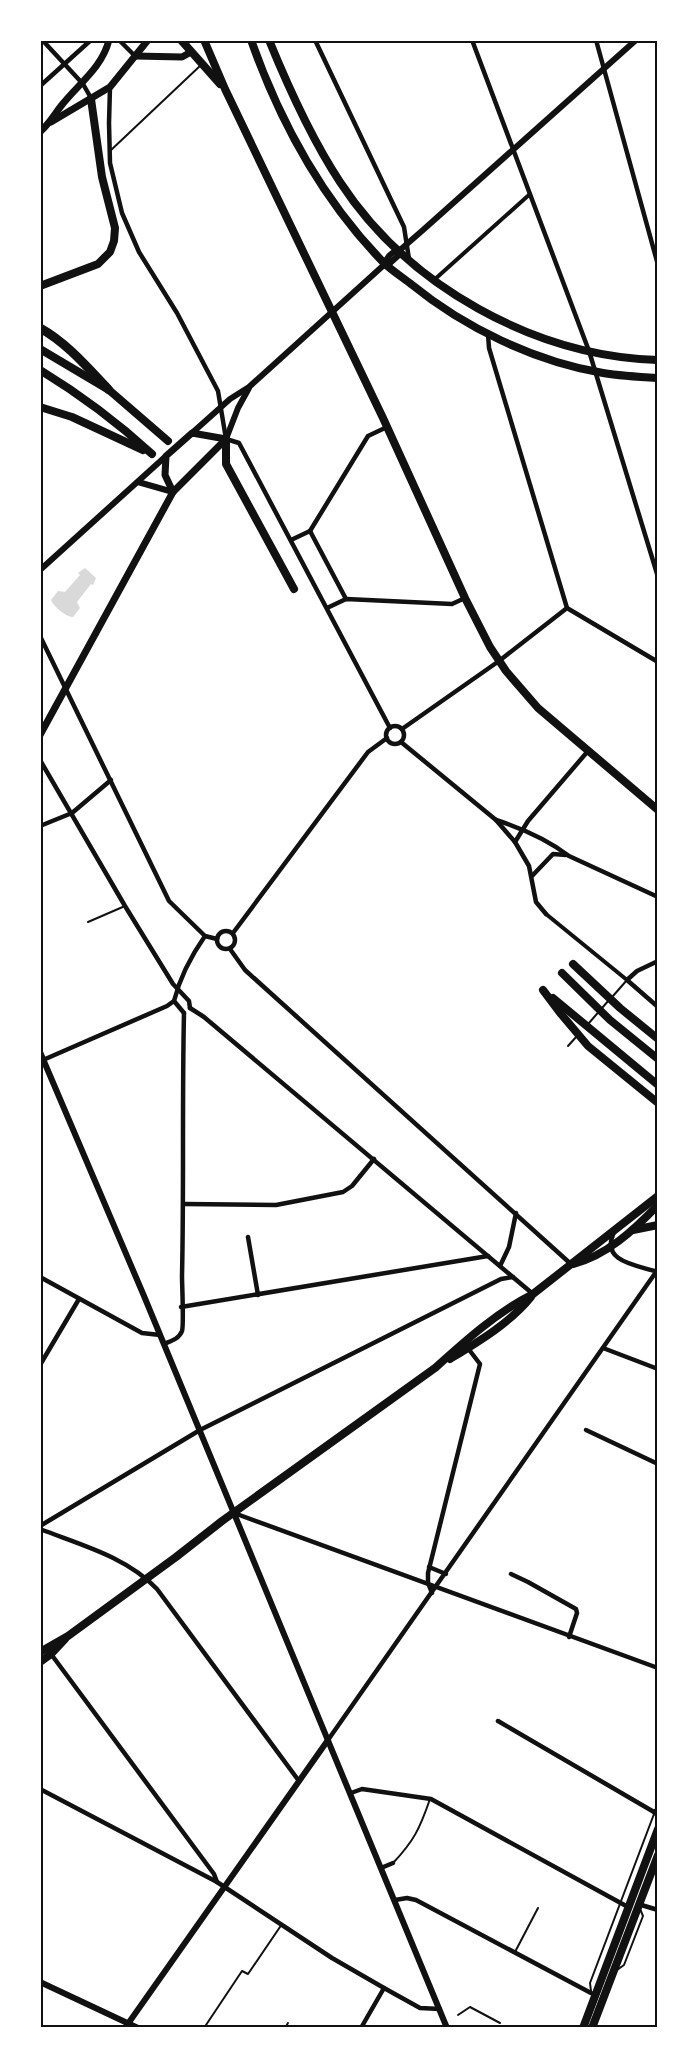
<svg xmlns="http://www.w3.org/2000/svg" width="698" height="2068" font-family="'Noto Serif',serif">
	<rect width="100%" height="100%" fill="#fff"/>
	<!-- water -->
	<path fill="#d9d9d9" d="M85,568L96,578L93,585L91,584L77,602L80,608L73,617C66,617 53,606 51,600L58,591L65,592L80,575L78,573Z"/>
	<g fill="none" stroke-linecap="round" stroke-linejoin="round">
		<!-- service -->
		<g stroke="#111" stroke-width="2">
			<polyline points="110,151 201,65"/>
			<polyline points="88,922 125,906"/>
			<polyline points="613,996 627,980"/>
			<polyline points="589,1023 609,1000"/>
			<polyline points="568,1046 577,1036"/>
			<path d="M393,1863C414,1841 420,1828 430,1799"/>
			<polyline points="515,1952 538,1908"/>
			<polyline points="617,1970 624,1965 643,1916 640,1909"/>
			<polyline points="591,1991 590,1983 654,1814"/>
			<polyline points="458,2015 470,2007 500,2023"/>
			<polyline points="204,2028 242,1971 248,1974 282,1924"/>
			<polyline points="285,2028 288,2023"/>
		</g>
		<!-- pedestrian -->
		<g stroke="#111" stroke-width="4">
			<polyline points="434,280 530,194"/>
			<polyline points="546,914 627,980"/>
		</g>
		<!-- minor -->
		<g stroke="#111" stroke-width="4.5">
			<polyline points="45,40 45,43 83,84 91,98"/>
			<polyline points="119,40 135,56"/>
			<polyline points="315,40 404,227 409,259"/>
			<polyline points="472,40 589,351 658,577"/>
			<polyline points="596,40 658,265"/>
			<polyline points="40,86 91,40"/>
			<polyline points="110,87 109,123 110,163 122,213 139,252 177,313 218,391 226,439 239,443 390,728"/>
			<polyline points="488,334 489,348 567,608"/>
			<polyline points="310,531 368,436 387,427"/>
			<polyline points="310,531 346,599"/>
			<polyline points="291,540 310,531"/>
			<polyline points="327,608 346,599 452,604 465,598"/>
			<polyline points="40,636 169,901 205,936 217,939"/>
			<circle cx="395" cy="735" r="9"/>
			<polyline points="402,729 499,661 567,608 658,662"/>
			<polyline points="401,742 496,820 515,842 529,866 536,902 546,914"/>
			<polyline points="40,760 125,906 173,984 189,1001 190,1008"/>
			<path d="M496,820C521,828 548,840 569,856L658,897"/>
			<polyline points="40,826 72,813 111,780"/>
			<polyline points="515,842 528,821 588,751"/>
			<polyline points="532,876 553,854 566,855"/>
			<circle cx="226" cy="940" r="9"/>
			<polyline points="233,933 368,752 387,738"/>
			<polyline points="230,949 245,970 572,1265"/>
			<polyline points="658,961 637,971 627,980 658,1007"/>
			<polyline points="190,1008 204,1017 533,1294"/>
			<path d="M184,1013L174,1001C180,977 191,956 205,936"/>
			<polyline points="43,1060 167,1006 174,1001"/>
			<polyline points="184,1204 276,1205 343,1192 352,1186 374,1159"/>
			<path d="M614,1232C600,1262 636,1265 658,1272"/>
			<polyline points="248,1237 258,1295"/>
			<polyline points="500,1266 509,1247 516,1213"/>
			<polyline points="40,1277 142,1333 160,1335"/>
			<polyline points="181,1307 488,1256"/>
			<path d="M164,1344C171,1341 179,1339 182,1331C184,1325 182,1285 182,1276C184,1188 182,1101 184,1013"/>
			<polyline points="603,1348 658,1369"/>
			<polyline points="40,1365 79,1299"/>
			<polyline points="586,1430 658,1464"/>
			<polyline points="234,1513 658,1668"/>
			<polyline points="40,1526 200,1430 501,1279 513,1277"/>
			<path d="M40,1529C81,1545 127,1557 157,1589L299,1781"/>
			<polyline points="429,1567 446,1574"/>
			<polyline points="511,1574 528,1582 576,1609 577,1613 569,1637"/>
			<polyline points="432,1593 428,1583 428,1573 480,1364 467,1347"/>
			<polyline points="51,1654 214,1874 217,1882"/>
			<polyline points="498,1721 654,1812"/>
			<polyline points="328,1740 656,1272"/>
			<polyline points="40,1789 217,1882 332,1958 384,1988 420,2008 440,2009"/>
			<polyline points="351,1793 362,1789 431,1799 628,1907"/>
			<polyline points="658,1809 654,1812 658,1816"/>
			<polyline points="381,1868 393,1863"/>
			<polyline points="395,1900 407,1898 416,1900 591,1993"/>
			<polyline points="638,1904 658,1910"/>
			<polyline points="361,2028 384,1988"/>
		</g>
		<!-- tertiary -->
		<g stroke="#111" stroke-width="6">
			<polyline points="385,264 389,264 400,254 400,250"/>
			<path d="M192,433L230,399L249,387L385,264C386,257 393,251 400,250L423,230L636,40"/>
			<polyline points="226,439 238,408 249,388"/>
			<polyline points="138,482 173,492"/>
			<polyline points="40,570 166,456"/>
			<polyline points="40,1052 144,1296 447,2028"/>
			<polyline points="40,1982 138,2028"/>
			<polyline points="125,2028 328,1740"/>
		</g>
		<!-- secondary -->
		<g stroke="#111" stroke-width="7">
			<polyline points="135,56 182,57 191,52"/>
			<polyline points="51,122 110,87 148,40"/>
			<path d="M40,132C49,124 54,115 61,106C78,84 102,68 109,40"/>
			<polyline points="173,492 165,475 166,456 192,433 226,439"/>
			<polyline points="40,735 173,492 226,439"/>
		</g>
		<!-- primary -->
		<g stroke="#111" stroke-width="8">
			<polyline points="181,40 220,84"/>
			<polyline points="204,40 225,89 383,418 465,598 490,647 506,671 538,708 658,810"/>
			<path d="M251,40C280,122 322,199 383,262C391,270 402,277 411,284C465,328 534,361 603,373C621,376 639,377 658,378"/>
			<path d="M269,40C289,89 311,138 340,182C408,286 534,356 658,360"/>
			<path d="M573,1264C606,1256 634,1230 658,1205"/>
			<path d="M450,1359C478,1342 510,1323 531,1297"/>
			<path d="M40,1652L68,1636L176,1557L222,1521L435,1368C465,1341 497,1312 533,1294L658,1196"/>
			<polyline points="40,1662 51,1654 65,1639"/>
			<polyline points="583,2028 658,1829"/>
			<polyline points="592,2028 658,1855"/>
		</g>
		<!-- trunk -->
		<g stroke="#111" stroke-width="8">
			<polyline points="40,286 98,264 110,252 114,241 115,228 102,177 91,99"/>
			<polyline points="40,349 109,390 168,441"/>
			<path d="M40,370C81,395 117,422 152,454"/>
			<polyline points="40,407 72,417 143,450"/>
			<polyline points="226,439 226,464 294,589"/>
			<polyline points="573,964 620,1008 658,1039"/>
			<polyline points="562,973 610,1020 658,1059"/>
			<polyline points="543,990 561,1014 588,1046 658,1103"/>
			<polyline points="553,998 658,1085"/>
			<polyline points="633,1230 658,1225"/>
		</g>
		<!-- motorway -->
		<path stroke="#111" stroke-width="9" d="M40,328C67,343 88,368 109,390"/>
	</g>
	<!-- border -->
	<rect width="698" height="2068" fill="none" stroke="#ffffff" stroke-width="84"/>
	<rect x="42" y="42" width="614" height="1984" fill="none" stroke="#111" stroke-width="2"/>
</svg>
